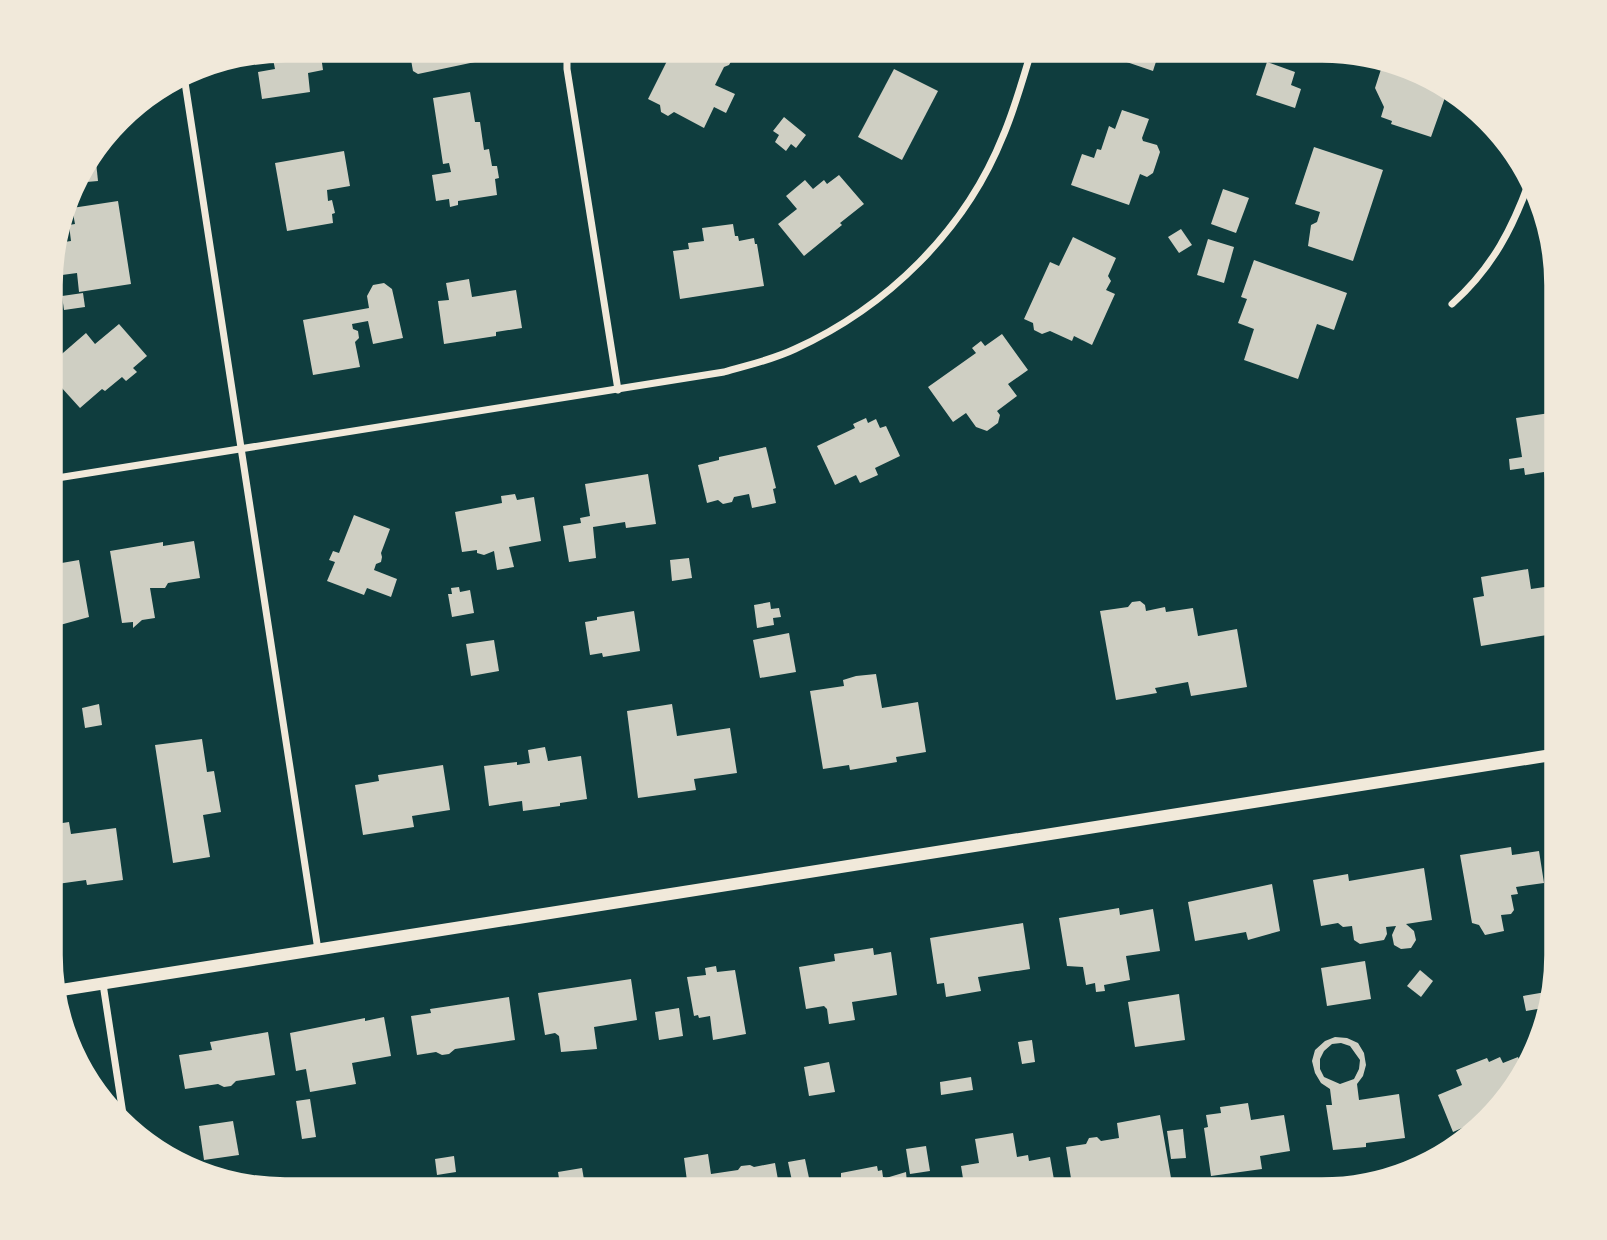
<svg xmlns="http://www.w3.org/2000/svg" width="1607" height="1240" font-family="Poppins,sans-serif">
	<rect width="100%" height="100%" fill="#0f3d3e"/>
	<!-- building -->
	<g fill="#cfcfc3" fill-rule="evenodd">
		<polygon points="285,49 320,49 323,70 308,73 310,92 262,99 258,72 275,69 272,54 265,56 264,52"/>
		<polygon points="409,49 473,49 475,62 418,74 413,71"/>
		<polygon points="673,49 731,49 729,52 733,58 729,65 724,67 715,85 735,94 726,113 714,107 704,128 674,112 668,116 661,112 660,105 648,99"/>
		<polygon points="1115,49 1160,49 1153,71 1112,57"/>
		<polygon points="1166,49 1185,49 1182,59 1165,54"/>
		<polygon points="1384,60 1412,67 1448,89 1431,137 1391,124 1392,121 1381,117 1384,107 1375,88"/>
		<polygon points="1267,62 1295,72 1291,85 1301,89 1295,108 1256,95"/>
		<polygon points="894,69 938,91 902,160 858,137"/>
		<polygon points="470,92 475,122 480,122 484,150 489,149 492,166 497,166 499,178 495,179 497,195 458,201 458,205 450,207 449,199 436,201 432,175 451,172 449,163 443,164 433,98"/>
		<polygon points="1122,110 1149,119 1142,138 1143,141 1157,145 1160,152 1153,173 1147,177 1140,174 1129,205 1071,185 1082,154 1094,158 1097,149 1101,150 1109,126 1115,129"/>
		<polygon points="784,117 806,135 796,148 791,144 786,151 775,142 779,135 773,131"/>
		<polygon points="1314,147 1383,170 1353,261 1308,246 1311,225 1317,222 1320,212 1295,204"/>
		<polygon points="344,151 350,186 327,190 328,201 332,200 335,213 332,214 333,223 287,231 275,163"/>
		<polygon points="96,162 98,181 75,183 83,164"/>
		<polygon points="839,175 864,204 840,223 842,225 804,256 778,224 797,209 786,196 805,180 813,189 824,180 827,184"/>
		<polygon points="1223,189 1249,198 1236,233 1211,224"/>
		<polygon points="118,201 131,284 79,292 77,273 62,275 57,243 71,241 69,225 75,224 72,208"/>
		<polygon points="733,224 735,236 738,236 739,241 754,238 755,244 757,244 764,286 680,299 673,251 689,249 688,243 704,241 702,228"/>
		<polygon points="1181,229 1192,245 1179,253 1168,237"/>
		<polygon points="1073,237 1116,258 1108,276 1111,281 1106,290 1115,294 1092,345 1074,336 1072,341 1050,331 1042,334 1034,330 1033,323 1024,319 1050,262 1059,266"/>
		<polygon points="1208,239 1234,247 1224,283 1197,275"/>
		<polygon points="1254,260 1347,293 1334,330 1317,324 1298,379 1244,360 1254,329 1238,323 1247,299 1241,297"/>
		<polygon points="469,279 472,297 516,290 522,328 496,332 496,336 444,344 438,301 449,300 446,283"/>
		<polygon points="384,283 392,289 403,338 373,344 368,321 352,324 353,329 358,331 359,338 355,342 360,367 313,375 303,320 369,308 367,296 373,285"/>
		<polygon points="83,293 85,307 64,310 62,296"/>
		<polygon points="119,324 147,356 133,368 137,372 126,381 122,377 105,391 102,389 80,408 51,376 62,367 56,359 86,333 95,344"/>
		<polygon points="1002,334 1028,370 1008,384 1017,396 997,411 1000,415 998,423 987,431 976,427 966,413 953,422 928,387 976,353 972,348 981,341 985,346"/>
		<polygon points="1557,412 1558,477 1545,479 1544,472 1525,475 1524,468 1510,470 1509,459 1522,457 1516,418"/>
		<polygon points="866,418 868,423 876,419 880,428 886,426 900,456 875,468 878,475 860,483 856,475 835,485 817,446 855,428 853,424"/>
		<polygon points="766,447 776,488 773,489 776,503 752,508 749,494 734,497 732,502 723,504 718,500 707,503 698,465 719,460 719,457"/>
		<polygon points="648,474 656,524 626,528 625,522 593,527 596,558 569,562 563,526 581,523 580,518 590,516 585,484"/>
		<polygon points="515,494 517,500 534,497 541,541 509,547 514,567 497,570 494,551 484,555 477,553 477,550 462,552 455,512 502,503 501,496"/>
		<polygon points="354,515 390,529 381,553 382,557 381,562 376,564 374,570 397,579 391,597 367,588 364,595 327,581 335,562 329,560 333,551 339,553"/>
		<polygon points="194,541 200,578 168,583 165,588 150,588 155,618 142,620 133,628 133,622 122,623 110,551 163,542 163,546"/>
		<polygon points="689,558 692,578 672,581 670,560"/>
		<polygon points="79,560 89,617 60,625 57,622 50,623 50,565"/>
		<polygon points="1528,569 1531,589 1558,585 1558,628 1552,629 1553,634 1481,646 1473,598 1484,596 1481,577"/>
		<polygon points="459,587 460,592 470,590 474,613 452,617 448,594 452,594 451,588"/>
		<polygon points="1140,601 1145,605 1146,611 1165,607 1166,612 1193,608 1198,636 1237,629 1247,687 1191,696 1188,682 1155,688 1157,693 1116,700 1100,611 1128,607 1132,602"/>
		<polygon points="770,602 771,609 779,608 781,617 773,618 774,625 757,628 754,605"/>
		<polygon points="634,611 640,651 603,657 602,653 590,655 585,622 597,620 597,617"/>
		<polygon points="789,633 796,672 760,678 753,640"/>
		<polygon points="494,640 499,671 471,676 466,644"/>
		<polygon points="876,674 882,708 918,702 926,752 896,757 897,762 850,770 849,765 823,769 810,691 844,686 843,680 856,676"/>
		<polygon points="99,704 102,725 85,728 82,708"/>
		<polygon points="672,704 677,736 730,728 737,773 694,779 696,790 638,798 627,711"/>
		<polygon points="57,720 61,741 50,742 50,721"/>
		<polygon points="202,739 207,772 214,771 221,812 203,815 210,857 173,863 155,745"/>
		<polygon points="545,747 548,761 581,756 587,799 560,803 560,806 523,811 522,801 489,806 484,766 517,762 517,765 530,763 528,750"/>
		<polygon points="443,765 450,810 412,816 414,827 363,835 355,785 379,781 378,775"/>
		<polygon points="69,822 71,834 116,828 123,880 87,885 86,880 50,885 50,825"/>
		<polygon points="1511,847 1512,855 1539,851 1544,883 1516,887 1518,894 1511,895 1514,910 1511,914 1501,915 1504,931 1485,935 1479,925 1472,923 1460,855"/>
		<polygon points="1424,868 1432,920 1406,924 1414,931 1416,940 1411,948 1401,949 1394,945 1392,935 1396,926 1386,927 1387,934 1384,940 1360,944 1354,940 1352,926 1343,927 1338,923 1321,926 1313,880 1348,874 1349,881"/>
		<polygon points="1272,884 1280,931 1248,940 1246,932 1195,941 1188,902"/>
		<polygon points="1119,908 1120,915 1153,909 1160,951 1126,956 1130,980 1104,985 1105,991 1096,992 1095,983 1086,985 1083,967 1067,966 1059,918"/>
		<polygon points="1023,923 1030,969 978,977 981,991 946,997 944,983 937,984 930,938"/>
		<polygon points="873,948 874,955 891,952 897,995 852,1002 855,1020 829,1024 827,1009 824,1006 806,1009 799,967 835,961 834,954"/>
		<polygon points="1365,961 1371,999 1327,1006 1321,968"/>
		<polygon points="716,966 717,972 735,970 746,1034 713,1040 710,1016 699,1018 698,1015 694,1016 687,977 706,975 705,968"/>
		<polygon points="1420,970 1433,981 1421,997 1407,986"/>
		<polygon points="631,979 637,1020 594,1027 597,1049 561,1052 559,1036 555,1033 545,1035 538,993"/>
		<polygon points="1546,992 1549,1007 1526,1011 1523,996"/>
		<polygon points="1179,994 1185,1040 1135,1047 1128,1002"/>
		<polygon points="509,997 515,1040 455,1049 449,1054 442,1055 436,1052 417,1055 411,1016 431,1013 430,1009"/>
		<polygon points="679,1008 683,1036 659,1040 655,1012"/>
		<polygon points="384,1017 391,1056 352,1063 356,1084 310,1092 306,1069 296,1071 290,1033 365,1018 365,1021"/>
		<polygon points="268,1032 275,1075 236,1081 231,1086 224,1087 218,1084 185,1089 179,1055 212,1050 210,1042"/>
		<path d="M1335,1037L1347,1038L1358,1043L1364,1053L1366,1065L1363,1076L1357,1084L1359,1100L1399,1094L1405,1138L1366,1143V1147L1333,1150L1326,1105H1332L1330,1089L1321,1083L1315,1073L1312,1061L1315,1050L1325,1041ZM1341,1043L1350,1046L1360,1060L1359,1069L1354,1079L1340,1084L1324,1077L1320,1069V1059L1324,1051L1332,1044Z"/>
		<polygon points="1032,1040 1035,1062 1022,1064 1018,1042"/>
		<polygon points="1500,1057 1503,1063 1518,1057 1524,1071 1500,1110 1480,1125 1470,1130 1469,1125 1453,1132 1438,1095 1462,1085 1456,1070 1487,1058 1489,1062"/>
		<polygon points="829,1062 835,1092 809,1096 804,1067"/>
		<polygon points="971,1077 973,1090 941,1095 940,1082"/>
		<polygon points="310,1099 316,1137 302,1139 296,1101"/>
		<polygon points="1248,1103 1251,1120 1284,1115 1290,1151 1260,1156 1262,1169 1211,1176 1204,1128 1208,1127 1206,1115 1221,1113 1220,1107"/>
		<polygon points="1160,1115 1171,1178 1088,1191 1073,1191 1066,1147 1086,1144 1089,1138 1097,1137 1101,1141 1119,1138 1117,1123"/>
		<polygon points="233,1121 239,1155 204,1160 199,1126"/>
		<polygon points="1183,1129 1186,1158 1171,1159 1167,1131"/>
		<polygon points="1013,1133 1017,1157 1028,1155 1029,1161 1050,1157 1056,1191 1033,1191 1033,1189 965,1191 961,1166 979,1163 975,1139"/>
		<polygon points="926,1146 930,1171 910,1174 906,1149"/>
		<polygon points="708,1154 711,1174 738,1170 741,1166 750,1165 754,1167 775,1163 780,1191 684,1191 682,1182 687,1181 684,1158"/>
		<polygon points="454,1156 456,1172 437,1175 435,1159"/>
		<polygon points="805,1159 809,1178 792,1181 788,1162"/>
		<polygon points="877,1166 878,1171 882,1170 883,1177 886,1178 906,1172 907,1183 929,1180 931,1191 841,1191 841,1173"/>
		<polygon points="582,1168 586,1191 561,1191 558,1172"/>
		<polygon points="290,1178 292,1191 274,1191 272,1180"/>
		<polygon points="648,1180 649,1191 624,1191 623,1186"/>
	</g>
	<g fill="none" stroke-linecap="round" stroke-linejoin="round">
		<!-- minor -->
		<g stroke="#f1e9da" stroke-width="7">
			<polyline points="567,49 567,69 618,390"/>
			<polyline points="184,76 318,950"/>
			<path d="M1452,304C1493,267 1513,228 1531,177"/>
			<path d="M51,479L724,372C748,365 772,360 795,349C887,307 965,231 1003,136C1015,108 1023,78 1032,49"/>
			<polyline points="103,984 125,1127"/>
		</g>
		<!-- tertiary -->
		<polyline stroke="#f1e9da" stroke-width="12" points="55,991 1558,754"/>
	</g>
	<!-- crop -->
	<path d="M0 0H1607V1240H0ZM285 61H1322A224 224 0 0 1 1546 285V955A224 224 0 0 1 1322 1179H285A224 224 0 0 1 61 955V285A224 224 0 0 1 285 61Z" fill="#f1e9da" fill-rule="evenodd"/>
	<path fill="none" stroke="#f1e9da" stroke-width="3.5" d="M285 61H1322A224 224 0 0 1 1546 285V955A224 224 0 0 1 1322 1179H285A224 224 0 0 1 61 955V285A224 224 0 0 1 285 61Z"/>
</svg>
